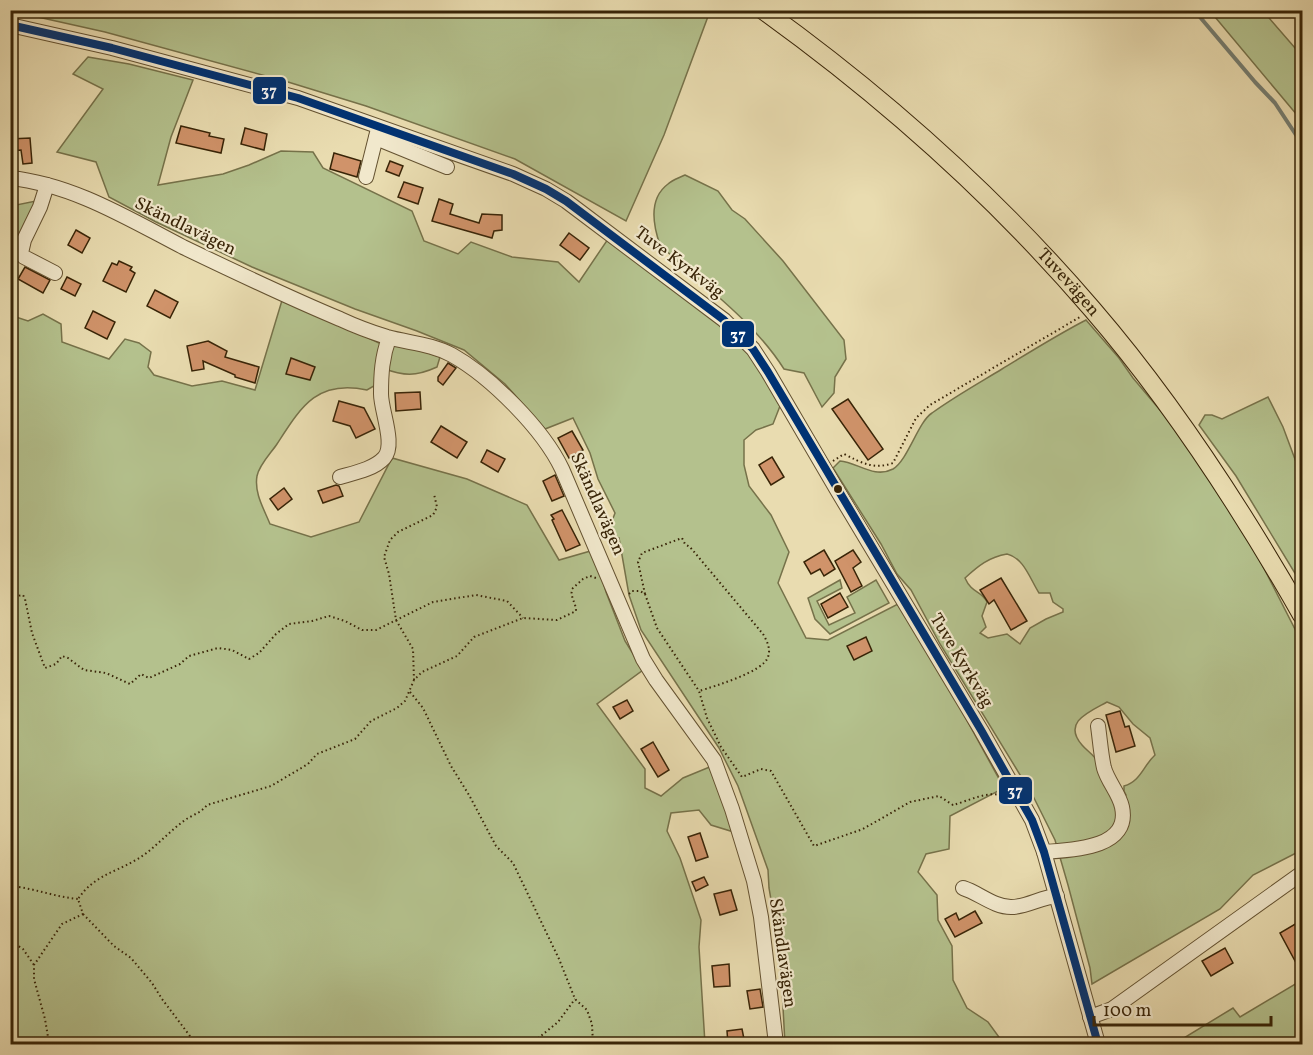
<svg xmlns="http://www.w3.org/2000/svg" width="1313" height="1055" font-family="Vollkorn,serif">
	<rect width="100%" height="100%" fill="#e9dcb0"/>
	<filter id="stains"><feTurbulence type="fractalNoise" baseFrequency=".00333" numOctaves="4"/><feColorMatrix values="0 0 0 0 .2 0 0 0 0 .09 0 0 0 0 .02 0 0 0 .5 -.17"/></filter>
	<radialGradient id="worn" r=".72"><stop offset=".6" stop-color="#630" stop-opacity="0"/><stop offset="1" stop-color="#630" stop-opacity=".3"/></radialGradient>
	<!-- green -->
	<g fill="#b4c18d" stroke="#76724a" stroke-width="1.5" fill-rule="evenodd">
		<polygon points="11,11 710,10 710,11 664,135 626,221 515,159 366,106 288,82 105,32"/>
		<polygon points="1210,11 1263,11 1302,56 1302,121"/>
		<path d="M88,57L129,64L193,80L171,137L158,185L223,174L249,165L281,151L313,152L323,168L412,211L424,241L458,254L471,242L512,257L558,262L579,282L608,239C654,271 700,302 739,343C756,361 768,385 780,406L773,424L756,430L744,440V465L749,486L771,515L789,552L778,583L806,638L828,640L898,604L958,704L1004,788L950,816L949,849L926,854L918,872L937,895L938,920L952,946L953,980L967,1008L988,1022L1004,1044H785L780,952L769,888L768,870L738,786L719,748L641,630L629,595L619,538L606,537L615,513L598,479L590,453L573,418L545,429L505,384L464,350L417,331L355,309L252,267L156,222L109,197L96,162L57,152L103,89L73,74Z"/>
		<path d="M685,175L718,191L732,210L745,219L783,261L844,340L846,359L835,377L834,393L822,407L804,373L784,369C753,320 702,285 660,245C653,225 648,199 668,184C672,180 679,178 685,175Z"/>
		<polygon points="36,201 20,233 11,260 11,206"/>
		<path d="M283,297L381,344L414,348L440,357L437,367C415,377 404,376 382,368L379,383L367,390C317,379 301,407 277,444C271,453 259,465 257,476C254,493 264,509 270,524L311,537L359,522L392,458L467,479L527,505L559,560L594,550L606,592L625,641L643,670L597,704L645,769V788L661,796L683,778L712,766L737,833L711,825L699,810L671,813L667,831L680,858L701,920L699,947L705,1044H11L10,315L28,321L43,314L61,324L62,342L109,359L125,339L139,343L151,352L148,367L154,375L192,386L222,381L255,390Z"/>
		<path d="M1086,320L1119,358L1133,378L1181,435L1248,537L1302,643V850L1253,875L1220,909L1092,984L1090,968L1068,885L1055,840L1033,796L940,644L911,590L897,574L881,544L833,468L840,461C857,462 874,479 893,469C908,460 918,422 932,413C954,397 979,383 1002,369C1030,352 1057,335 1086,320ZM1007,554C1024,558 1030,579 1039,593H1050L1053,602L1063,609V612L1046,619L1030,628L1020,644L1007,634L988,638L980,633L986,627L982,616L987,602C981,590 972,594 965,578C978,566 989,557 1007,554ZM1107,702L1119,707L1133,724L1150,738L1155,755C1143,766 1141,781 1124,786V791L1126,795L1117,801C1111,788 1106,774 1098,762C1094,755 1087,751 1082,745C1062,722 1089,712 1107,702Z"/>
		<polygon points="1268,397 1283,427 1302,478 1302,580 1296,575 1236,476 1199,425 1205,415 1212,415 1222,419"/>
		<polygon points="840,580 842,588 817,601 829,625 855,613 847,597 876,580 889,603 830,634 815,619 808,598"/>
		<polygon points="1302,980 1302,1044 1174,1044 1233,1008 1240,1017"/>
	</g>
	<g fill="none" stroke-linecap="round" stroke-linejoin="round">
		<!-- stream -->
		<polyline stroke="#757d71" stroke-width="4" points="1194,10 1255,82 1275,103 1302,144"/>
	</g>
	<!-- building -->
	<g fill="#d0936a" stroke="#382407" stroke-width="1.5">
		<polygon points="181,126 210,133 209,136 224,139 221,153 176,143"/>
		<polygon points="245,128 267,134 264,150 241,144"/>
		<polygon points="30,138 32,163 23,164 21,150 10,151 10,139"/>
		<polygon points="334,153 361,161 357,177 330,169"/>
		<polygon points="390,161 403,166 399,176 386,171"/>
		<polygon points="404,182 423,188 418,204 398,197"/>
		<polygon points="439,199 453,204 450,214 479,223 482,214 502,215 502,230 494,231 492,238 432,221"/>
		<polygon points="76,230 90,238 82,253 68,245"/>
		<polygon points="569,233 589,248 580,260 560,245"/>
		<polygon points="119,261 132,267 130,270 135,273 126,292 103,281 112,263 117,265"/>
		<polygon points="25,267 50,280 43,293 18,279"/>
		<polygon points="67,277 81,284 75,296 61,289"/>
		<polygon points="155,290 178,302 170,318 147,306"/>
		<polygon points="93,311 115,322 107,339 85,328"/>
		<polygon points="208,341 227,351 225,357 259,367 255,383 235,377 235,375 203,361 204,369 192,371 187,346"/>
		<polygon points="291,358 315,367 310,380 286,374"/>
		<polygon points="448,363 456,368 443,385 438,381 438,377"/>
		<polygon points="420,392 421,409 396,411 395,393"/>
		<polygon points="848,399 883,449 868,460 832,409"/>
		<polygon points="339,401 364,408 375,429 356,438 350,426 333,421"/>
		<polygon points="441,426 467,442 457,458 431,442"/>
		<polygon points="572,431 583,450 569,458 558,438"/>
		<polygon points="487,450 505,459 498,472 481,462"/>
		<polygon points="772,457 784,477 771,485 759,465"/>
		<polygon points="555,475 564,496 552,501 543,481"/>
		<polygon points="336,485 339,486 343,496 323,503 318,491"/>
		<polygon points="284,488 292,499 278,510 270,499"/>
		<polygon points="562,510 580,545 566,551 552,520 554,519 551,515"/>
		<polygon points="824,550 835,569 824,576 820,569 811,574 804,562"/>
		<polygon points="853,550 861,562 853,568 862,586 851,592 835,561"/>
		<polygon points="1001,578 1027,621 1011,630 994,600 989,604 980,590"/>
		<polygon points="840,593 848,607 828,618 821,604"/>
		<polygon points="866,637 872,651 854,660 847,646"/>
		<polygon points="627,700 633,711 620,719 613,707"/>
		<polygon points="1120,711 1125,727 1129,726 1135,746 1116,752 1106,715"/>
		<polygon points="653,742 669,770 658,777 641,749"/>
		<polygon points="700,833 708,857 696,861 688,837"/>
		<polygon points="704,877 708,885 696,891 692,882"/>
		<polygon points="731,890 737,910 720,915 714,894"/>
		<polygon points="975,911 982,923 955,937 945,919 956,913 959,920"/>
		<polygon points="1302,920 1302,974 1280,933"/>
		<polygon points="1225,948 1233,963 1211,976 1202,961"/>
		<polygon points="729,964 730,986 714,987 712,966"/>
		<polygon points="760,989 763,1007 750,1009 747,991"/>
		<polygon points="742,1029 745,1044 728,1044 727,1031"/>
	</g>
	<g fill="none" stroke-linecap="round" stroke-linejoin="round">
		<defs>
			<g id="minor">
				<polyline points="10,25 112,48 298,98 513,174 546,189 566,201 724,320 753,349 768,372 837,490 981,730 1032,820 1044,852 1098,1044"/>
				<polyline points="376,138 447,167"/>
				<polyline points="366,177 378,129"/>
				<path d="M10,178C72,184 129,219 183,247C235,272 287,297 340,319C355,326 371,332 387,337C409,343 432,344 452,355C491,377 543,429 562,469L643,659L656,680L714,760L732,809L754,881L761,917L776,1044"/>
				<polyline points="47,185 40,207 24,240 21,253 24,257 55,273"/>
				<path d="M340,477C354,473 374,469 384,458C396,445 381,411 381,394C381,374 382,357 389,338"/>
				<path d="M1044,852C1071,850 1131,849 1122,807C1119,793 1108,782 1104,768C1101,755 1100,740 1098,726"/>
				<path d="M963,888C979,893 994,907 1011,907C1027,907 1041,897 1057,896"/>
				<polyline points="1090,1017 1112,1009 1302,873"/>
			</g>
			<g id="major">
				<path id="s1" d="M763,10C884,97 995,196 1092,309C1173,403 1241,508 1302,615"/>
			</g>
		</defs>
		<!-- minor casing -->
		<use href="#minor" stroke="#645231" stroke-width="16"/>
		<!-- major casing -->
		<use href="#major" stroke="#382407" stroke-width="20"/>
		<!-- path -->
		<g stroke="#382407" stroke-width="2" stroke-dasharray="1.5 3" stroke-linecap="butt">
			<path d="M833,461L844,454C862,463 874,470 893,463L916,418L930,405L1080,317"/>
			<path d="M629,594L632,591H640L645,594L657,628L699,691L707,718L721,747L742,777L761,769L771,771L814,846L863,829L910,802L939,796L953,805C968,801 989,790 1003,796"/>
			<path d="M645,594L638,562L642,553L682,538L685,544L690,547L763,634C767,641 771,649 768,657C763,672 715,686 699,691"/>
			<polyline points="10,597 23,595 25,599 32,633 45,668 56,664 62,656 68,658 84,670 106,673 130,684 141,674 149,678 180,664 189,656 218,648 232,650 249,659 259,653 276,634 289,624 312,621 329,616 345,621 362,630 376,630 433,602 476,595 507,601 523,618"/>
			<polyline points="414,680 413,649 396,620 389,574 384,557 390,540 398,532 433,515 437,507 434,494"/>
			<polyline points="410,692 423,708 451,766 469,795 496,846 513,863 559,959 575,999 587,1010 592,1024 593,1044"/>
			<path d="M10,886C34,888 55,897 78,899"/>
			<polyline points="83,914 114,946 131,958 152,983 162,999 196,1044"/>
			<polyline points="10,937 12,942 23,949 34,965"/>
			<path d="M45,1044L48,1037L45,1019L34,979V965L62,924L83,914L78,899C94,876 111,874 134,861C153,851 167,833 185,820C192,815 201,813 207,805L271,786L308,764L317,754L355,739L371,721L397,708L405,701L414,680L422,672L457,656L474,637L523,618L557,620L576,611C576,603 570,597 572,589L583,579L590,576L596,578"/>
			<polyline points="531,1044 558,1022 575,999"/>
		</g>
		<!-- minor -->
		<use href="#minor" stroke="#f1e8cc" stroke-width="14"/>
		<!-- major -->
		<use href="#major" stroke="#e9dcb0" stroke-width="18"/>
		<defs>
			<polyline id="bus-1" points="10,25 112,48 298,98 513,174 546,189 566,201 724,320 753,349 768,372 981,730 1032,820 1044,852 1098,1044"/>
		</defs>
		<!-- bus-1 casing -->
		<use href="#bus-1" stroke="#f1e8cc" stroke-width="12"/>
		<!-- bus-1 -->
		<use href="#bus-1" stroke="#003273" stroke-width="8"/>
	</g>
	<!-- markers -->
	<circle fill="#382407" stroke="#f1e8cc" stroke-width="2" cx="838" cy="489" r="5"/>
	<g text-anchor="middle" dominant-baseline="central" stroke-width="4.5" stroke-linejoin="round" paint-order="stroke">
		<!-- street labels -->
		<g font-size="18" fill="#382407" stroke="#f1e8cc">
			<text transform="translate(185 227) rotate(26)">Skändlavägen</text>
			<text transform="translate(679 263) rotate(37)">Tuve Kyrkväg</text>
			<text stroke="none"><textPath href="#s1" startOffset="410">Tuvevägen</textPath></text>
			<text transform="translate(597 504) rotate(66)">Skändlavägen</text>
			<text transform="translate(961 661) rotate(59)">Tuve Kyrkväg</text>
			<text transform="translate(782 953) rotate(82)">Skändlavägen</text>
		</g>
	</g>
	<g stroke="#f1e8cc" stroke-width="2">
		<rect x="252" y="76" width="35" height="29" rx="6" fill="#003273"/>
		<rect x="721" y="320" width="34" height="28" rx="6" fill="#003273"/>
		<rect x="998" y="776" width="35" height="29" rx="6" fill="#003273"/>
	</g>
	<g font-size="16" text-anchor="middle" font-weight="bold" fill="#fff">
		<text x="269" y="96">37</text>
		<text x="738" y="340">37</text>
		<text x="1015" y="796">37</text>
	</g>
	<!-- margin -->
	<rect width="1313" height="1055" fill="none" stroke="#e9dcb0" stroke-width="36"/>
	<rect x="12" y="12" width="1289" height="1031" fill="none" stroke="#382407" stroke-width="3"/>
	<rect x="18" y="18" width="1277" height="1019" fill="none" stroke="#382407" stroke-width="1.5"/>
	<!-- scale -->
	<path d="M1094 1016v9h177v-9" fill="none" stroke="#382407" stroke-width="3"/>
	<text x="1103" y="1016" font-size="18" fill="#382407" stroke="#f1e8cc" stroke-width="4.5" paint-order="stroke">100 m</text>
	<rect width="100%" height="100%" filter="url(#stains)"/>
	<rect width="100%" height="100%" fill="url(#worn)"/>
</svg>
